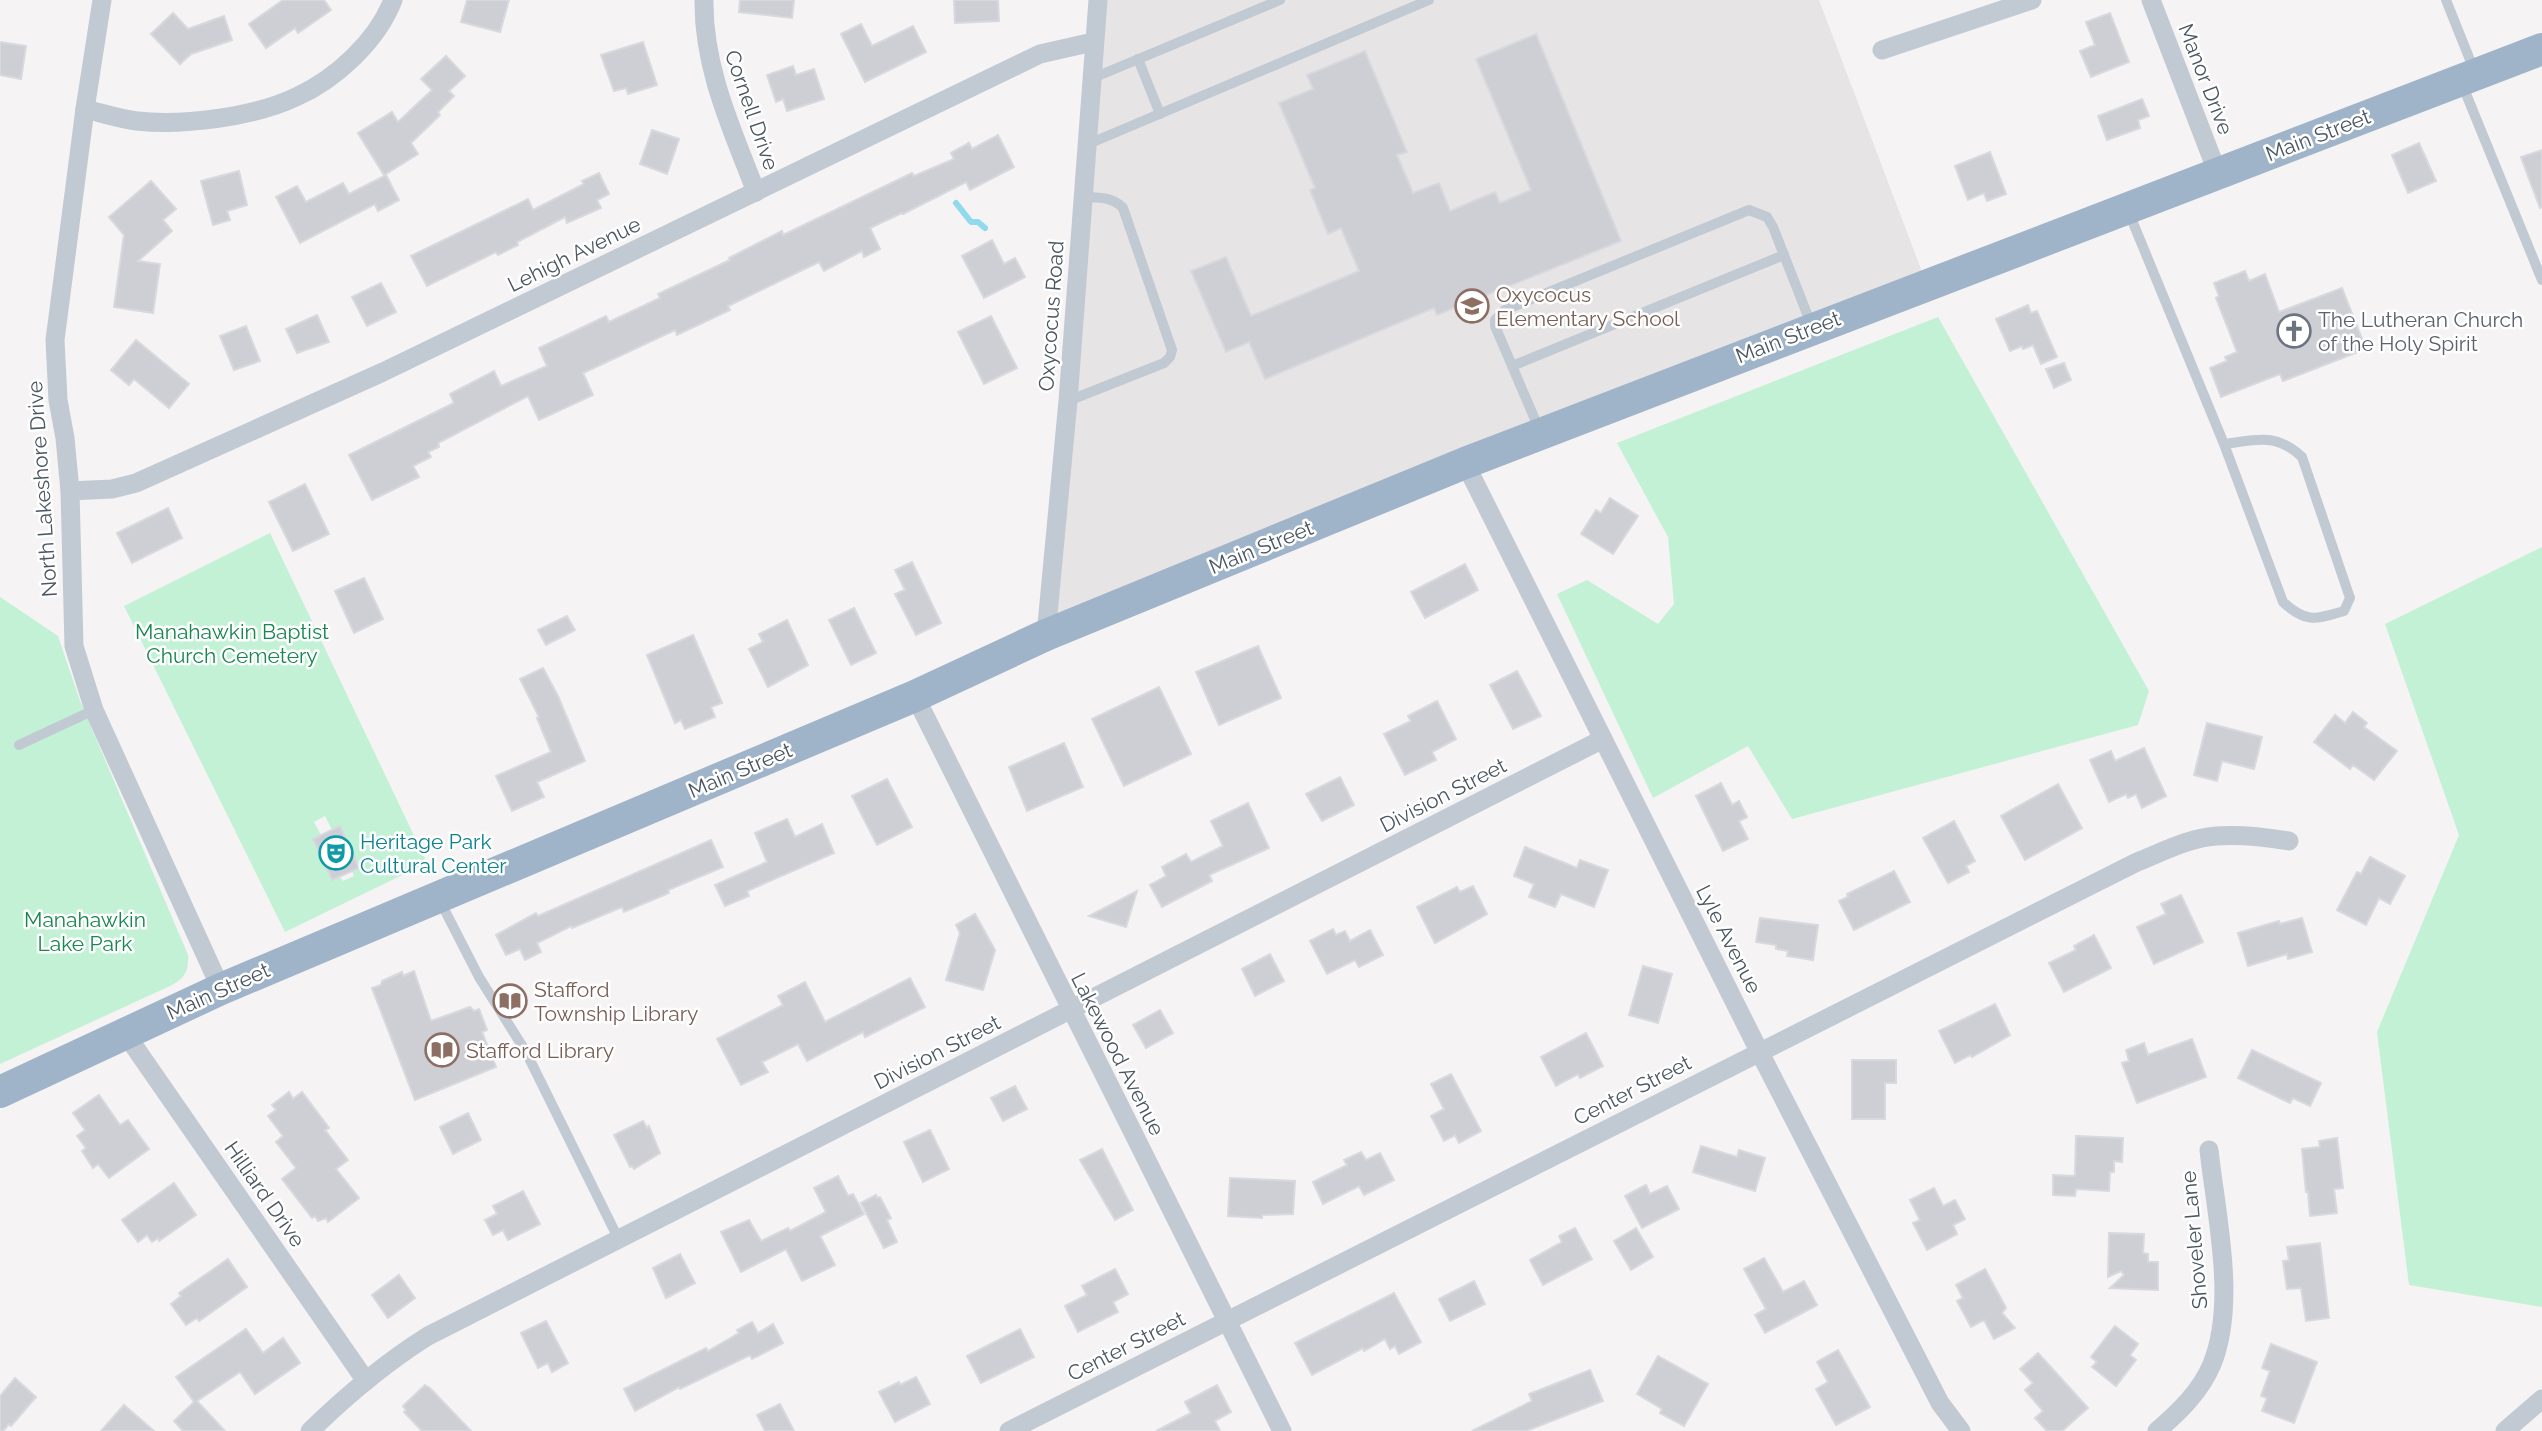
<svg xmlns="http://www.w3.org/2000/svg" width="2542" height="1431" font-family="Raleway,sans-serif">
	<rect width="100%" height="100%" fill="#f5f3f3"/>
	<!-- education -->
	<polygon fill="#e6e4e5" points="1098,0 1819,0 1927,285 1046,635"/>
	<!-- green -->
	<g fill="#c3f1d5" fill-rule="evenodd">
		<polygon points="1938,317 2149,691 2138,725 1792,819 1748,746 1653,798 1557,594 1587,580 1658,624 1674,604 1668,537 1617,443"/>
		<path d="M270,533L427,863L285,932L124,606ZM325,816L332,830L340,827L359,867L352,871L354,876L343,881L340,877L332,880L313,840L321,835L314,822Z"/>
		<polygon points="2542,547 2542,1307 2409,1285 2377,1032 2459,835 2385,624"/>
		<path d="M0,597L58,636L80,701L188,955C189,972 184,979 170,986L0,1064Z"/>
	</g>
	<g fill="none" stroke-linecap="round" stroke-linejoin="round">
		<!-- stream -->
		<polyline stroke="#90daee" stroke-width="6" points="956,203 971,222 978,222 985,228"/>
	</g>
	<!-- building -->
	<g fill="#cdcfd5" stroke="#d7d9de" stroke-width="2">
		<polygon points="283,0 324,0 331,10 298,33 295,28 266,48 249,24"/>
		<polygon points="467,0 509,0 500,32 461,22"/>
		<polygon points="740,0 794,0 792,18 739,12"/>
		<polygon points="954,0 998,0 999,21 955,23"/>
		<polygon points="173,13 188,29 224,16 232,40 191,54 180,64 151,34"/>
		<polygon points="2110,13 2129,62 2091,77 2080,51 2095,45 2086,22"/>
		<polygon points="861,24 872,46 913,26 926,52 865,82 841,34"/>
		<polygon points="1536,34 1621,241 1437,315 1434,308 1265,379 1249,342 1226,352 1191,271 1226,257 1251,316 1359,271 1341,228 1328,234 1310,190 1315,188 1279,103 1313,89 1307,75 1365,51 1407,152 1397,155 1413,193 1439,183 1450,211 1495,192 1500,203 1531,190 1476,59"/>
		<polygon points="0,42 26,46 21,79 0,75"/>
		<polygon points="643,42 657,85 628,94 626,88 614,91 601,55"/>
		<polygon points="446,56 465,76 449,91 454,96 438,112 440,115 411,143 418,154 384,175 358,133 392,112 398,122 432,90 421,79"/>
		<polygon points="793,66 796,75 814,69 824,99 787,111 783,99 776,102 767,75"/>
		<polygon points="2142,99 2149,116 2138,120 2140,128 2107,140 2098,116"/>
		<polygon points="652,130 679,139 667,174 640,164"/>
		<polygon points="998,135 1014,167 970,190 966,182 903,214 902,213 870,228 880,249 864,257 862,251 824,271 819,262 728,306 730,310 677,335 675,330 583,373 593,395 539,420 528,396 438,443 439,447 428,452 431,457 413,466 419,477 372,500 349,455 454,403 450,394 494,371 501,386 547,366 539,348 606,316 609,322 660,298 658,294 730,260 729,258 782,231 783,235 912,173 914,176 954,159 951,153 969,143 972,149"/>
		<polygon points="2419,143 2436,181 2408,193 2392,155"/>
		<polygon points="2542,150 2542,207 2540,208 2521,157"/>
		<polygon points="1990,152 2006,194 1987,201 1984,193 1968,200 1955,166"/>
		<polygon points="239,171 247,205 227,211 230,220 213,225 201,181"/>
		<polygon points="599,173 609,194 597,200 601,208 567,223 565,217 517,242 518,245 498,255 496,252 427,286 411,256 528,199 533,210 584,184 582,181"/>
		<polygon points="386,175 399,200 378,211 375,204 300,243 276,197 297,186 306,202 343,183 349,194"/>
		<polygon points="151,181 176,209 163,220 172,231 138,261 160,264 153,313 114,307 124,235 109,217"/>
		<polygon points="992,240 1004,264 1015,258 1025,277 984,298 962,256"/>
		<polygon points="2245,271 2249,281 2265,274 2279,312 2342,288 2366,349 2283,381 2280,374 2221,397 2210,368 2227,361 2225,357 2237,352 2216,298 2219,296 2214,283"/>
		<polygon points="381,283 396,312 367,326 352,297"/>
		<polygon points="2028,305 2031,313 2037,311 2057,357 2041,364 2033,345 2023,349 2022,346 2010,351 1996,319"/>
		<polygon points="317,315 329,342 297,353 286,329"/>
		<polygon points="991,316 1017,368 984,384 958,332"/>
		<polygon points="246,326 260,361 234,370 220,336"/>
		<polygon points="136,340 189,384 169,408 134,379 129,385 111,370"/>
		<polygon points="2064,363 2071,380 2054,388 2046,369"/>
		<polygon points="305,484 329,534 293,551 269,502"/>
		<polygon points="1610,498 1638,516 1613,554 1581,534 1596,510 1601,513"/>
		<polygon points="168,508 182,538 132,563 117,533"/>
		<polygon points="912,562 941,623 916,635 895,594 905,590 895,570"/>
		<polygon points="1465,564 1478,590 1425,618 1411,592"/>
		<polygon points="364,578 383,619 354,633 335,591"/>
		<polygon points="854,608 876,653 851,665 829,620"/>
		<polygon points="567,616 575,630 546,645 538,630"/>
		<polygon points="787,620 808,665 768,687 749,649 763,642 759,634"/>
		<polygon points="693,635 722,703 711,707 715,717 685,729 681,720 675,723 647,655"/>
		<polygon points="1258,646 1281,698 1219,725 1196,672"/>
		<polygon points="543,668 558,696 585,761 537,782 544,797 512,811 496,776 551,752 537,718 539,717 520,679"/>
		<polygon points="1517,671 1541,716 1513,729 1490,685"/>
		<polygon points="1159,687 1191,754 1124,786 1092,719"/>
		<polygon points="1437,701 1456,739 1432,752 1436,760 1405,775 1384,734 1411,721 1408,716"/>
		<polygon points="2353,712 2367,723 2364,727 2397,751 2374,780 2353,765 2350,769 2314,742 2335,715 2345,723"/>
		<polygon points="2207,723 2262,737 2254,769 2222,761 2217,781 2194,775"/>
		<polygon points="1064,743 1083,787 1027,811 1009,767"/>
		<polygon points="2144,748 2166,796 2142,808 2136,794 2128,798 2126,794 2109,802 2090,760 2111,751 2115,761"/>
		<polygon points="1340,777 1354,805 1322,821 1306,794"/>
		<polygon points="887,779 912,827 877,845 852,796"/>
		<polygon points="1721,783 1732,805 1739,801 1747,817 1739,821 1748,839 1723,851 1696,796"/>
		<polygon points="2058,784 2082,828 2025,860 2001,816"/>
		<polygon points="1248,803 1269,848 1209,875 1212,881 1162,907 1150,885 1166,876 1162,867 1186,854 1191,862 1223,846 1211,821"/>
		<polygon points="787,819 795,837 822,824 834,853 747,891 749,896 725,906 715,885 767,862 755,833"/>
		<polygon points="1954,821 1975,861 1966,866 1969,872 1948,883 1923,838"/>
		<polygon points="340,826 359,868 332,880 313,839"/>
		<polygon points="711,840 723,867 668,890 669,893 624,912 622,907 572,928 571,926 537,943 541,952 525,960 520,949 506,955 496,935 536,913 538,916"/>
		<polygon points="1525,847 1577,868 1580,860 1608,870 1594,907 1561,894 1555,907 1529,897 1534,884 1514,876"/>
		<polygon points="2370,857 2405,876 2390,904 2379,898 2366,925 2337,910 2357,872 2361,874"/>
		<polygon points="1894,871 1910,902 1854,930 1839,901 1848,897 1847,894"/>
		<polygon points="1473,886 1487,914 1435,943 1417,907 1457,887 1460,892"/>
		<polygon points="1137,891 1126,927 1089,916"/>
		<polygon points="2181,895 2203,942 2154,964 2137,927 2166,914 2161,904"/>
		<polygon points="975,914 995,950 983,990 946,980 960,933 956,925"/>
		<polygon points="1760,918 1818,925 1813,960 1787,956 1788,951 1776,949 1776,945 1756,942"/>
		<polygon points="2302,918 2312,952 2288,959 2287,954 2248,966 2238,933 2279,921 2280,924"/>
		<polygon points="1333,929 1336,935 1345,931 1350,941 1370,930 1383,955 1359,967 1355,960 1327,974 1310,941"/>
		<polygon points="2094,935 2111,968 2064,992 2049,963 2076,950 2074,946"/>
		<polygon points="1270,954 1284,981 1255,996 1242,969"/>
		<polygon points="1643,966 1672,974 1658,1023 1629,1015"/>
		<polygon points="414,971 431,1021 470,1007 474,1011 479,1009 487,1030 482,1032 496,1067 415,1100 372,988 381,985 382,981 402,972 403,976"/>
		<polygon points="910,978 925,1007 865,1037 863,1032 807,1061 798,1044 762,1062 768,1072 741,1085 717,1039 783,1005 778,996 805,982 825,1022"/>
		<polygon points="1995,1004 2010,1035 1972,1057 1970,1055 1955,1063 1939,1031"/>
		<polygon points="1160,1010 1173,1033 1146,1048 1133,1025"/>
		<polygon points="1586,1033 1603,1066 1580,1078 1578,1074 1556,1086 1541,1057"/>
		<polygon points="2192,1039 2206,1077 2137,1103 2122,1063 2129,1061 2126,1050 2144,1043 2148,1055"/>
		<polygon points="2252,1050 2321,1083 2310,1106 2293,1098 2290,1103 2238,1078"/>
		<polygon points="1852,1060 1896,1060 1896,1083 1885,1083 1885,1119 1852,1119"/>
		<polygon points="1451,1074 1481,1131 1459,1143 1455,1135 1444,1141 1431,1116 1444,1109 1431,1084"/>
		<polygon points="1015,1086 1027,1109 1003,1121 991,1098"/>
		<polygon points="289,1092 293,1099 302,1092 329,1128 325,1130 348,1160 336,1169 359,1198 328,1222 326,1218 318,1221 315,1216 312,1218 282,1179 296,1168 276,1142 283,1136 268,1116 276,1110 272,1105"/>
		<polygon points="99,1095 120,1125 128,1120 149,1149 109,1178 98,1164 93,1168 82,1151 86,1148 77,1136 85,1130 73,1113"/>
		<polygon points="468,1113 481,1140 453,1154 440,1127"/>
		<polygon points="643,1121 647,1128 649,1126 660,1153 634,1169 632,1166 630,1167 614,1135"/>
		<polygon points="930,1130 949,1169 923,1182 904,1142"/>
		<polygon points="2076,1136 2123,1138 2122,1162 2114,1161 2114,1172 2110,1172 2109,1191 2076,1189 2075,1196 2053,1195 2053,1175 2075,1176"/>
		<polygon points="2337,1138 2343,1188 2334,1189 2337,1213 2310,1216 2308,1192 2306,1192 2302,1149 2320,1147 2319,1141"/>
		<polygon points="1701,1146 1737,1157 1739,1150 1765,1158 1755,1191 1693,1172"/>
		<polygon points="1102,1149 1133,1210 1115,1220 1080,1160"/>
		<polygon points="1361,1152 1366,1160 1380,1153 1394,1180 1364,1195 1359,1186 1323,1204 1313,1182 1347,1165 1344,1160"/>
		<polygon points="838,1176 848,1196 853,1194 864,1214 820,1236 835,1265 802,1281 786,1249 741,1272 721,1232 749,1220 761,1241 788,1228 790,1231 826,1212 814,1188"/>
		<polygon points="1230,1178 1295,1181 1293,1214 1262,1215 1262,1218 1228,1216"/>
		<polygon points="174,1183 196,1215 159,1241 158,1238 152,1242 147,1235 138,1242 122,1220"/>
		<polygon points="1646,1185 1650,1194 1667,1186 1679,1209 1642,1228 1625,1196"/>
		<polygon points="1934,1188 1943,1206 1955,1200 1965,1219 1953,1225 1957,1234 1927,1250 1913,1223 1920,1220 1910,1200"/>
		<polygon points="523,1191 540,1224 508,1240 503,1230 493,1235 485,1220 497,1214 493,1206"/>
		<polygon points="876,1195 877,1198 880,1197 891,1218 887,1220 897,1242 884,1248 861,1203"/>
		<polygon points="1575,1228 1592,1259 1543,1285 1530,1260 1562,1242 1559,1236"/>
		<polygon points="1636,1228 1653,1257 1631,1270 1614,1241"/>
		<polygon points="2109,1233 2144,1234 2143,1253 2148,1254 2148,1262 2158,1262 2158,1290 2110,1288 2124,1275 2121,1271 2108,1277"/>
		<polygon points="2320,1243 2329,1318 2306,1321 2301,1288 2287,1289 2283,1261 2289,1260 2287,1247"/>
		<polygon points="680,1254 695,1283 666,1298 653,1268"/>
		<polygon points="1764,1258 1783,1292 1804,1281 1817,1305 1765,1333 1755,1315 1766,1309 1744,1269"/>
		<polygon points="228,1259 247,1287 199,1321 197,1318 186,1325 171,1304 181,1296 179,1293"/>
		<polygon points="1115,1269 1128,1294 1113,1302 1118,1312 1078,1332 1065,1306 1087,1295 1082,1286"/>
		<polygon points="1985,1269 2006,1308 2002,1313 2015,1328 1994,1339 1984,1320 1971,1327 1957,1301 1963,1298 1956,1285"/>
		<polygon points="399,1275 415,1298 388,1318 372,1295"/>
		<polygon points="1474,1281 1485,1304 1450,1321 1439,1299"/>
		<polygon points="1394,1293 1421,1342 1399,1354 1395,1346 1390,1349 1385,1339 1364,1351 1363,1348 1312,1375 1295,1343"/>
		<polygon points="546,1321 568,1363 552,1372 548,1363 538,1368 521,1333"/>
		<polygon points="752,1322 758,1333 773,1324 783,1343 752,1359 750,1355 680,1389 679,1387 635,1411 624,1389 706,1348 708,1351 739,1333 737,1330"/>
		<polygon points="2115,1326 2138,1344 2130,1355 2136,1360 2116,1386 2092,1367 2097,1362 2091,1357"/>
		<polygon points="246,1329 263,1353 283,1338 300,1363 255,1394 240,1372 197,1401 225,1431 183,1431 174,1421 194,1402 176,1377"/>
		<polygon points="1020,1329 1034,1357 981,1383 967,1356"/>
		<polygon points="2271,1344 2317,1362 2294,1423 2262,1411 2267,1398 2261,1396 2270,1371 2262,1368"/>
		<polygon points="1838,1350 1870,1407 1836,1425 1816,1389 1828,1382 1817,1362"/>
		<polygon points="2038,1353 2088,1408 2062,1431 2047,1431 2035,1418 2043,1411 2025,1390 2033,1383 2020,1369"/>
		<polygon points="1658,1356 1708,1384 1684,1426 1660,1413 1662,1409 1637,1394"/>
		<polygon points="1590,1370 1603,1401 1526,1431 1472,1431 1532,1401 1529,1394"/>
		<polygon points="916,1377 930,1404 895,1422 879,1392 899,1382 900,1385"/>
		<polygon points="15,1378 36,1397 11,1426 9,1424 3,1431 0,1431 0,1396"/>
		<polygon points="425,1385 430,1388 471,1431 422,1431 404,1412 406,1410 403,1406"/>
		<polygon points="1217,1385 1231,1412 1215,1421 1220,1431 1156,1431 1191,1413 1185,1402"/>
		<polygon points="780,1404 794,1431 765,1431 757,1415"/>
		<polygon points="124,1405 154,1431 101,1431"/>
	</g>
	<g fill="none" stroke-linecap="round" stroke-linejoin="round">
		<!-- service -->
		<g stroke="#c1cad2" stroke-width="10">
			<polyline points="2446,0 2474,70"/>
			<polyline points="1138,59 1160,114"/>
			<polyline points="1093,78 1280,0"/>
			<polyline points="2462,84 2542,280"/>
			<polyline points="1086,145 1429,0"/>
			<path d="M2129,213L2224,444L2283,602C2307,624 2316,619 2344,611L2350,598L2302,457C2275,432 2257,440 2224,444"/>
			<polyline points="1512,366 1784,255"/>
			<path d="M1068,401L1164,363L1170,357L1172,350L1123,208C1112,196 1098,198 1083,197"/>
			<polyline points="1539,429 1495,326 1495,320 1505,310 1749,210 1767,217 1773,227 1811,324"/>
			<polyline points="19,745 94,710"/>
			<polyline points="440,901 479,977 526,1052 618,1238"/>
		</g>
		<!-- minor -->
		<g stroke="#c1cad2" stroke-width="19">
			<polyline points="102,0 85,109 55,340 58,400 65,438 70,491 74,646 94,710 221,989"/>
			<path d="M704,0C703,68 732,129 756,192"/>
			<polyline points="2151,0 2218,174"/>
			<polyline points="1882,50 2032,0"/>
			<path d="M85,109C102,113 120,119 137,121C183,126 254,117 296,97C336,79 377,41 393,0"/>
			<polyline points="1465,463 1759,1051 1940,1403 1961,1431"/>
			<polyline points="70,491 112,489 136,483 383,372 1040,54 1093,42"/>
			<polyline points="1046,635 1068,401 1098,0"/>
			<polyline points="915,696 1282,1431"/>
			<polyline points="125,1033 366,1381"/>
			<path d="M310,1431C346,1396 385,1363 428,1336L1603,739"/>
			<path d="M1009,1431L2137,862C2162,852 2189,838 2216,836C2241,834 2265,837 2289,841"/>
			<path d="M2157,1431C2179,1412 2201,1391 2212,1364C2237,1302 2216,1215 2209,1150"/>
			<polyline points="2505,1431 2542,1399"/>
		</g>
		<!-- trunk -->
		<polyline stroke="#9fb4c9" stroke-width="32" points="0,1092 221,989 915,696 1046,635 1465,463 2542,49"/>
	</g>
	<!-- icons -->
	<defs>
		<symbol id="school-ring" viewBox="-11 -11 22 22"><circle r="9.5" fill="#fff" stroke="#8d6e63" stroke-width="1.5"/><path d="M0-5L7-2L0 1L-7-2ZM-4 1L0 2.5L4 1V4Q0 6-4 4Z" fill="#8d6e63"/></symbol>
		<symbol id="church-ring" viewBox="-11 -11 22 22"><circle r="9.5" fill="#fff" stroke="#6b7280" stroke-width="1.5"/><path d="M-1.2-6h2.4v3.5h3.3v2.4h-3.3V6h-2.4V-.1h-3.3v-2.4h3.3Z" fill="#6b7280"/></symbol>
		<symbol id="theatre-ring" viewBox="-11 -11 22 22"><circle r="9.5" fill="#fff" stroke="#0f9aa8" stroke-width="1.5"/><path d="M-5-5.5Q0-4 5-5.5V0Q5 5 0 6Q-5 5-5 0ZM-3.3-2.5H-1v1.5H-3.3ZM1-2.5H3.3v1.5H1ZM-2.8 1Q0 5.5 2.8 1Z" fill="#0f9aa8"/></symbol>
		<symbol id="library-ring" viewBox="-11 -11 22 22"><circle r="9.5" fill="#fff" stroke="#8d6e63" stroke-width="1.5"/><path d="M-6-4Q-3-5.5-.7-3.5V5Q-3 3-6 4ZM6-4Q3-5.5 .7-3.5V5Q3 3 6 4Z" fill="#8d6e63"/></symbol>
	</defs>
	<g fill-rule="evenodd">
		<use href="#school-ring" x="1453" y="287" width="38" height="38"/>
		<use href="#church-ring" x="2275" y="312" width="38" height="38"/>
		<use href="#theatre-ring" x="317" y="834" width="38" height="38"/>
		<use href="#library-ring" x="491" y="982" width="38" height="38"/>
		<use href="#library-ring" x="423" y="1031" width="38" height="38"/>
	</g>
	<g text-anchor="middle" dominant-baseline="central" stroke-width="5" stroke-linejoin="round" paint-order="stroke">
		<!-- street labels -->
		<g font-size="21" fill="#4a5661" stroke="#fff">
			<text transform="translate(2206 79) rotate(69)">Manor Drive</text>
			<text transform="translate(752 110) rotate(71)">Cornell Drive</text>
			<text transform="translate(2318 135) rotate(-21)">Main Street</text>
			<text transform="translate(574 254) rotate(-26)">Lehigh Avenue</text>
			<text transform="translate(1051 316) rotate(-86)">Oxycocus Road</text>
			<text transform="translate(1788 337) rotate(-21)">Main Street</text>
			<text transform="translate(42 489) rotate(-94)">North Lakeshore Drive</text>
			<text transform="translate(1261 547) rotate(-22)">Main Street</text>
			<text transform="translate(740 770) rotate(-23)">Main Street</text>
			<text transform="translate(1443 795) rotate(-27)">Division Street</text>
			<text transform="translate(1729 939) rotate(63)">Lyle Avenue</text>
			<text transform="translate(218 991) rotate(-24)">Main Street</text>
			<text transform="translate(937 1052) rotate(-27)">Division Street</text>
			<text transform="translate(1118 1054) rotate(63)">Lakewood Avenue</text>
			<text transform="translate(1632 1090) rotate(-27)">Center Street</text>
			<text transform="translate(265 1194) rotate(55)">Hilliard Drive</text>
			<text transform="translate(2194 1240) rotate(-95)">Shoveler Lane</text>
			<text transform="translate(1126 1346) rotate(-27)">Center Street</text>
		</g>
		<!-- education labels -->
		<g font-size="21" fill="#785e54" stroke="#fff" text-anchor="start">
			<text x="1496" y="294">Oxycocus<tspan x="1496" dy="24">Elementary School</tspan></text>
			<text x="534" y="989">Stafford<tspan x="534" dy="24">Township Library</tspan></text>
			<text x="466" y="1050">Stafford Library</text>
		</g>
		<!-- worship labels -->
		<g font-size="21" fill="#5b616d" stroke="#fff" text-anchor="start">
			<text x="2318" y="319">The Lutheran Church<tspan x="2318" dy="24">of the Holy Spirit</tspan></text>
		</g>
		<!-- park labels -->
		<g font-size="21" fill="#17864f" stroke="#fff">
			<text x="232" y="631">Manahawkin Baptist<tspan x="232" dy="24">Church Cemetery</tspan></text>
			<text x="85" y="919">Manahawkin<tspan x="85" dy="24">Lake Park</tspan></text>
		</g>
		<!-- culture labels -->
		<g font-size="21" fill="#0d838f" stroke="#fff" text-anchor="start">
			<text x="360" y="841">Heritage Park<tspan x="360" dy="24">Cultural Center</tspan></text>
		</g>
	</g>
</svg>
